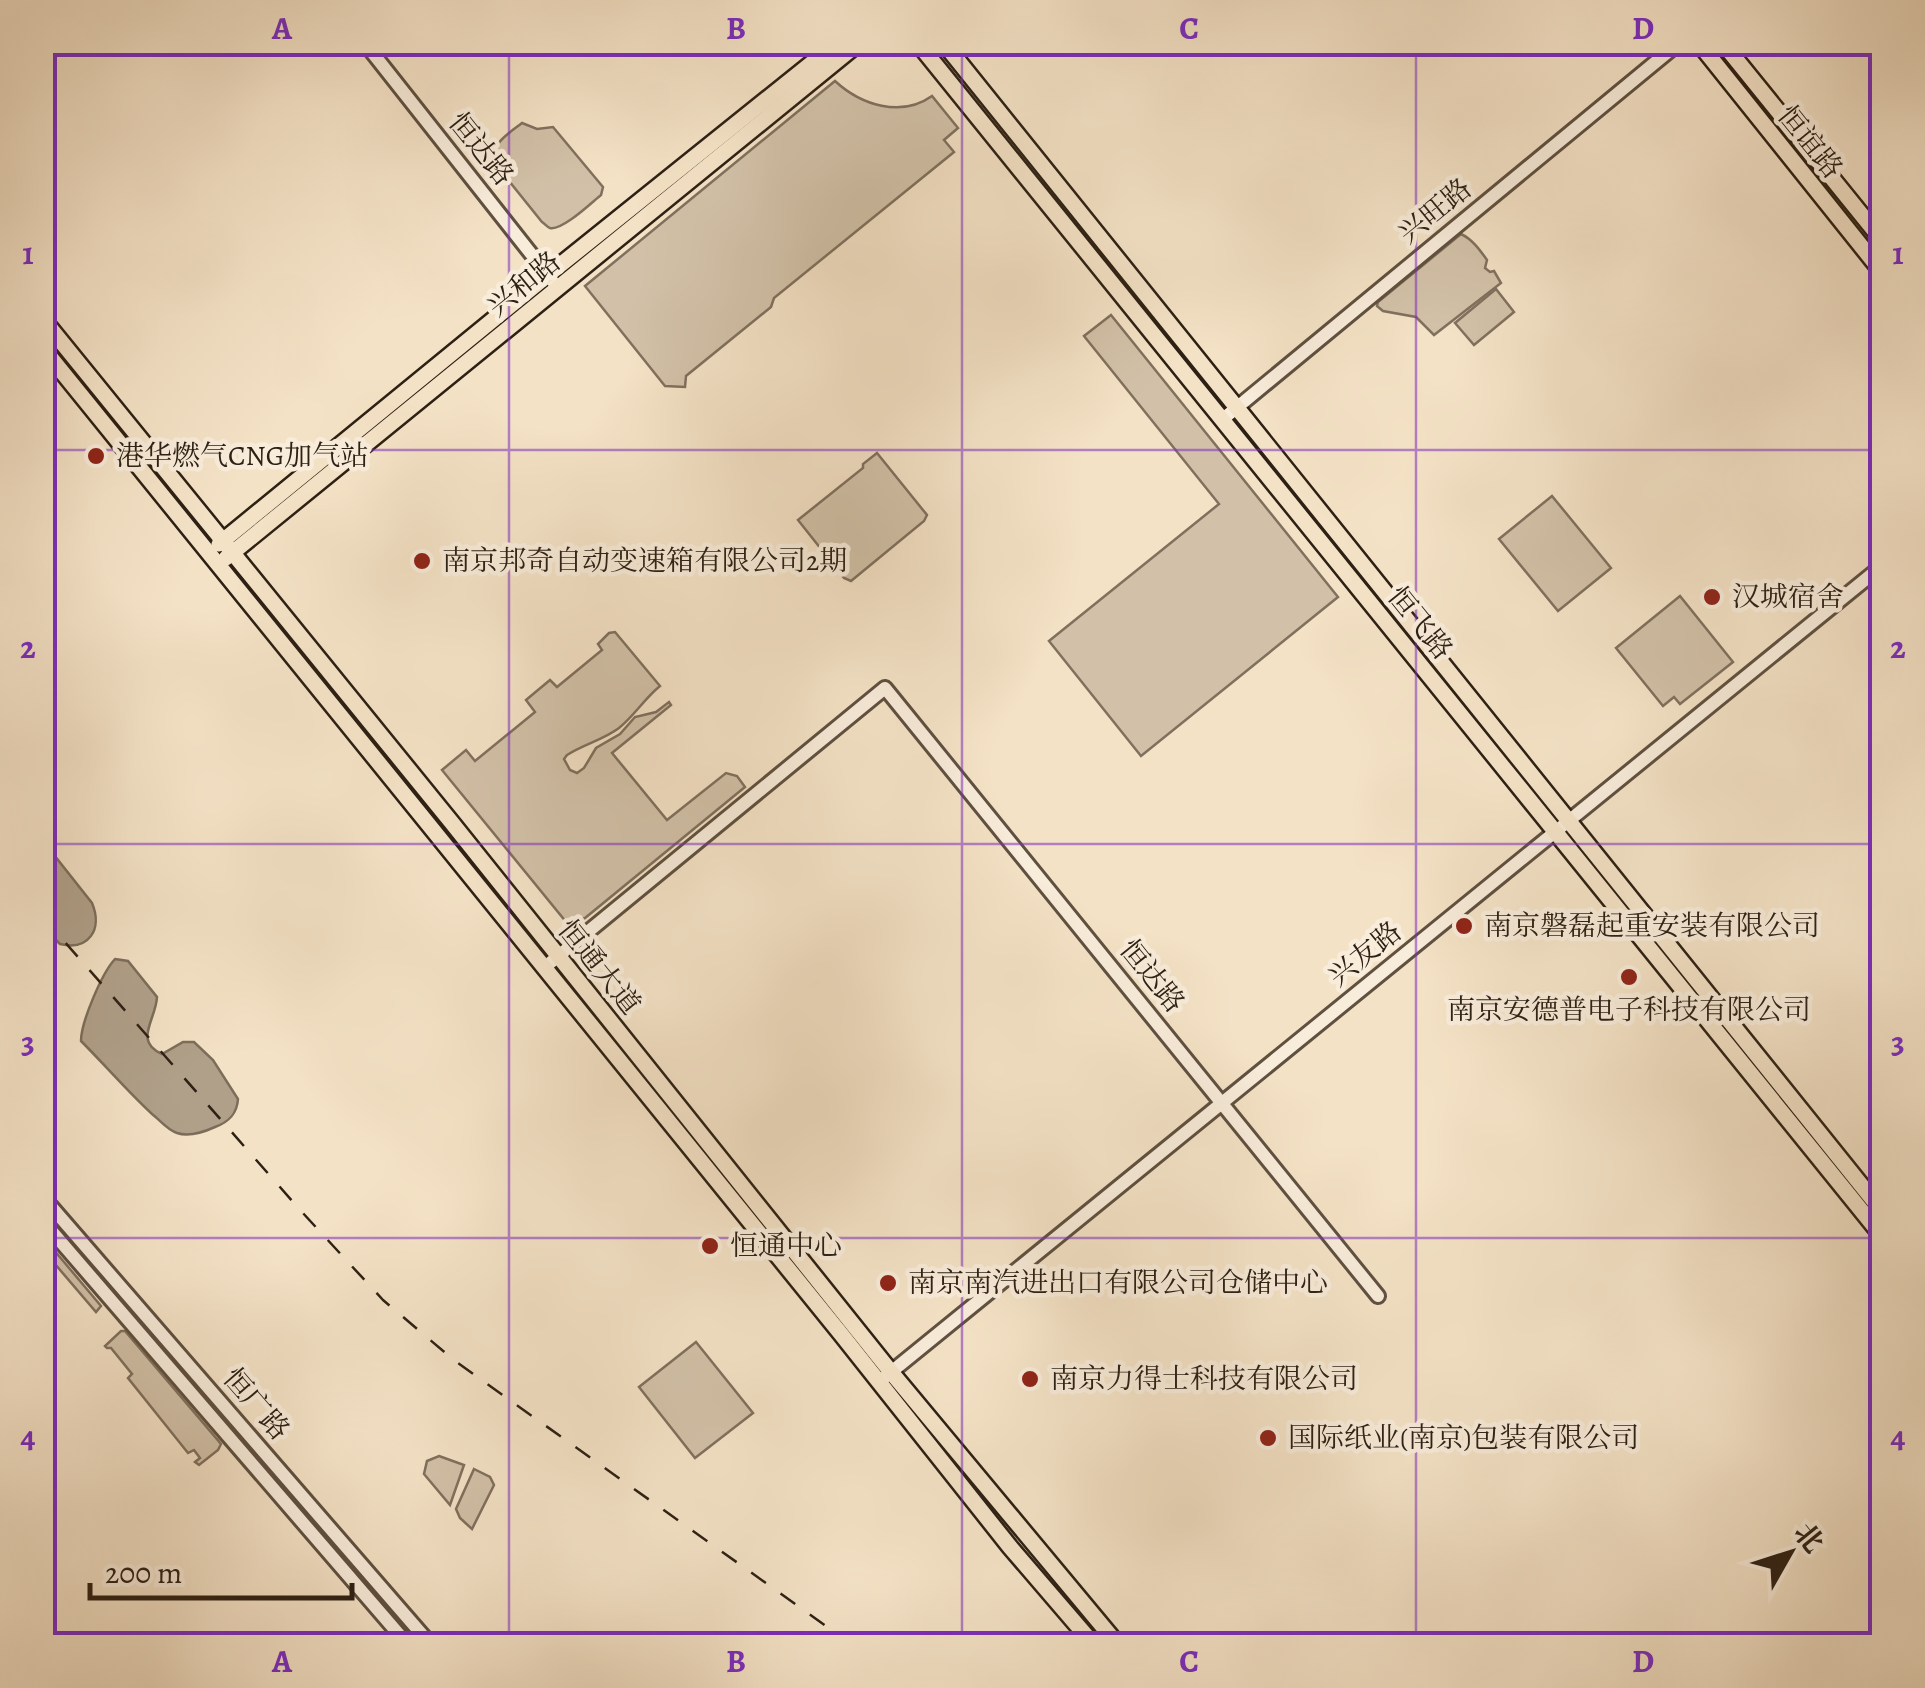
<svg xmlns="http://www.w3.org/2000/svg" width="1925" height="1688" font-family="Alegreya,'Noto Serif SC',serif">
	<rect width="100%" height="100%" fill="#f4e2c6"/>
	<filter id="stains"><feTurbulence type="fractalNoise" baseFrequency=".002" numOctaves="4"/><feColorMatrix values="0 0 0 0 .2 0 0 0 0 .09 0 0 0 0 .02 0 0 0 .5 -.17"/></filter>
	<radialGradient id="worn" r=".72"><stop offset=".6" stop-color="#630" stop-opacity="0"/><stop offset="1" stop-color="#630" stop-opacity=".3"/></radialGradient>
	<!-- green -->
	<g fill="#d2c1a8" stroke="#80705e" stroke-width="2.5">
		<path d="M835,81C861,105 901,118 932,96L958,128L944,140L954,152L774,298L771,307L686,376L685,387L665,386L585,286Z"/>
		<path d="M522,123L537,129L553,127L603,187L601,195C591,203 562,231 550,228C547,227 545,224 542,222L493,161C493,142 508,134 522,123Z"/>
		<path d="M1461,234C1472,239 1480,250 1487,260L1485,268L1490,272L1494,271L1501,283L1434,335L1416,317L1383,311L1377,306L1378,302Z"/>
		<polygon points="1496,289 1514,312 1474,345 1455,323"/>
		<polygon points="1111,315 1338,597 1141,756 1049,641 1219,504 1084,336"/>
		<polygon points="877,453 927,515 924,521 851,581 844,578 798,520 863,468 863,464"/>
		<polygon points="1552,496 1611,568 1558,611 1499,539"/>
		<polygon points="1680,596 1733,662 1680,704 1674,697 1663,706 1616,648"/>
		<path d="M615,632L660,686C644,699 635,715 619,728C603,740 584,744 567,755L564,759L570,770L577,773L584,768L596,748L620,734L635,717L656,712L669,702L671,705L612,753L667,820L726,773L737,776L745,787L585,918L567,923L442,770L466,750L475,761L535,712L526,700L550,680L557,687L602,650L598,644L609,633Z"/>
		<polygon points="43,1237 101,1306 96,1312 43,1250"/>
		<polygon points="121,1331 125,1331 221,1444 218,1450 199,1465 195,1462 200,1458 194,1450 188,1453 128,1378 132,1374 111,1348 107,1348 105,1346"/>
		<polygon points="696,1342 753,1413 695,1458 639,1387"/>
		<polygon points="439,1456 464,1465 450,1505 424,1474 427,1461"/>
		<polygon points="474,1469 490,1477 494,1485 472,1529 460,1518 456,1509"/>
	</g>
	<!-- water -->
	<g fill="#b0a089" stroke="#7c6d5a" stroke-width="2.5">
		<path d="M43,841L92,903C103,929 89,951 60,944L43,927Z"/>
		<path d="M115,959L128,961L157,997C156,1020 133,1041 162,1054L183,1042H194L213,1060L238,1099C237,1114 229,1122 215,1127C204,1132 189,1137 177,1133C167,1130 160,1120 152,1114C127,1091 105,1065 81,1041C81,1022 102,973 115,959Z"/>
	</g>
	<g fill="none" stroke-linecap="round" stroke-linejoin="round">
		<defs>
			<g id="minor">
				<polyline points="364,42 558,288"/>
				<polyline points="1223,419 1680,42"/>
				<polyline points="545,967 885,688 1378,1296"/>
				<polyline points="42,1196 432,1646"/>
				<polyline points="42,1220 409,1646"/>
				<polyline points="885,1377 1882,566"/>
			</g>
			<g id="major">
				<polyline points="917,42 1882,1236"/>
				<polyline points="943,42 1882,1211"/>
				<polyline points="1698,42 1882,272"/>
				<polyline points="1722,42 1882,240"/>
				<polyline points="42,318 452,823 891,1372 1119,1646"/>
				<polyline points="42,347 841,1334 1010,1547 1095,1646"/>
				<polyline points="219,544 549,274 838,42"/>
				<polyline points="226,558 860,42"/>
			</g>
		</defs>
		<!-- minor casing -->
		<use href="#minor" stroke="#5f5040" stroke-width="18"/>
		<!-- major casing -->
		<use href="#major" stroke="#2d2014" stroke-width="20"/>
		<!-- minor -->
		<use href="#minor" stroke="#f8ecda" stroke-width="12"/>
		<!-- major -->
		<use href="#major" stroke="#f4e2c6" stroke-width="15"/>
		<!-- rail -->
		<polyline stroke="#2d2014" stroke-width="2.5" stroke-dasharray="18 18" stroke-linecap="butt" points="42,916 301,1211 383,1300 455,1361 854,1646"/>
	</g>
	<!-- grid -->
	<path fill="none" stroke="#7b2cbf" stroke-width="2.5" stroke-opacity="0.55" d="M509,42V1646M962,42V1646M1416,42V1646M42,450H1882M42,844H1882M42,1238H1882"/>
	<!-- markers -->
	<g fill="#8f2418" stroke="#f8ecda" stroke-width="4">
		<circle cx="96" cy="456" r="10"/>
		<circle cx="422" cy="561" r="10"/>
		<circle cx="1712" cy="597" r="10"/>
		<circle cx="1464" cy="926" r="10"/>
		<circle cx="1629" cy="977" r="10"/>
		<circle cx="710" cy="1246" r="10"/>
		<circle cx="888" cy="1283" r="10"/>
		<circle cx="1030" cy="1379" r="10"/>
		<circle cx="1268" cy="1438" r="10"/>
	</g>
	<g text-anchor="middle" dominant-baseline="central" stroke-width="9" stroke-linejoin="round" paint-order="stroke">
		<!-- street labels -->
		<g font-size="28" fill="#2d2014" stroke="#f8ecda">
			<text transform="translate(1810 142) rotate(51)">恒谊路</text>
			<text transform="translate(481 149) rotate(51)">恒达路</text>
			<text transform="translate(1435 211) rotate(-39)">兴旺路</text>
			<text transform="translate(524 284) rotate(-39)">兴和路</text>
			<text transform="translate(1420 623) rotate(51)">恒飞路</text>
			<text transform="translate(1365 954) rotate(-39)">兴友路</text>
			<text transform="translate(599 967) rotate(51)">恒通大道</text>
			<text transform="translate(1152 976) rotate(51)">恒达路</text>
			<text transform="translate(256 1404) rotate(49)">恒广路</text>
		</g>
		<!-- poi labels -->
		<g font-size="28" fill="#2d2014" stroke="#f8ecda" text-anchor="start">
			<text x="116" y="456">港华燃气CNG加气站</text>
			<text x="442" y="561">南京邦奇自动变速箱有限公司2期</text>
			<text x="1732" y="597">汉城宿舍</text>
			<text x="1484" y="926">南京磐磊起重安装有限公司</text>
			<text x="1629" y="1010" text-anchor="middle">南京安德普电子科技有限公司</text>
			<text x="730" y="1246">恒通中心</text>
			<text x="908" y="1283">南京南汽进出口有限公司仓储中心</text>
			<text x="1050" y="1379">南京力得士科技有限公司</text>
			<text x="1288" y="1438">国际纸业(南京)包装有限公司</text>
		</g>
	</g>
	<!-- margin -->
	<rect width="1925" height="1688" fill="none" stroke="#f4e2c6" stroke-width="110"/>
	<!-- north arrow -->
	<g transform="translate(1790 1553) rotate(51)" stroke="#f8ecda" stroke-width="8" paint-order="stroke">
	<path d="M0-8L18 38L0 25L-18 38Z" fill="#2d2014"/>
	<text y="-15" font-size="28" font-weight="bold" text-anchor="middle" fill="#2d2014">北</text>
	</g>
	<!-- scale -->
	<path d="M90 1583v15h262v-15" fill="none" stroke="#2d2014" stroke-width="5"/>
	<text x="105" y="1583" font-size="30" fill="#2d2014" stroke="#f8ecda" stroke-width="8" paint-order="stroke">200 m</text>
	<rect x="55" y="55" width="1815" height="1578" fill="none" stroke="#7b2cbf" stroke-width="4"/>
	<g font-size="32" text-anchor="middle" font-weight="bold" fill="#7b2cbf">
		<text x="282" y="39">A</text>
		<text x="736" y="39">B</text>
		<text x="1189" y="39">C</text>
		<text x="1643" y="39">D</text>
		<text x="28" y="264">1</text>
		<text x="1898" y="264">1</text>
		<text x="28" y="658">2</text>
		<text x="1898" y="658">2</text>
		<text x="28" y="1053">3</text>
		<text x="1898" y="1053">3</text>
		<text x="28" y="1447">4</text>
		<text x="1898" y="1447">4</text>
		<text x="282" y="1672">A</text>
		<text x="736" y="1672">B</text>
		<text x="1189" y="1672">C</text>
		<text x="1643" y="1672">D</text>
	</g>
	<rect width="100%" height="100%" filter="url(#stains)"/>
	<rect width="100%" height="100%" fill="url(#worn)"/>
</svg>
